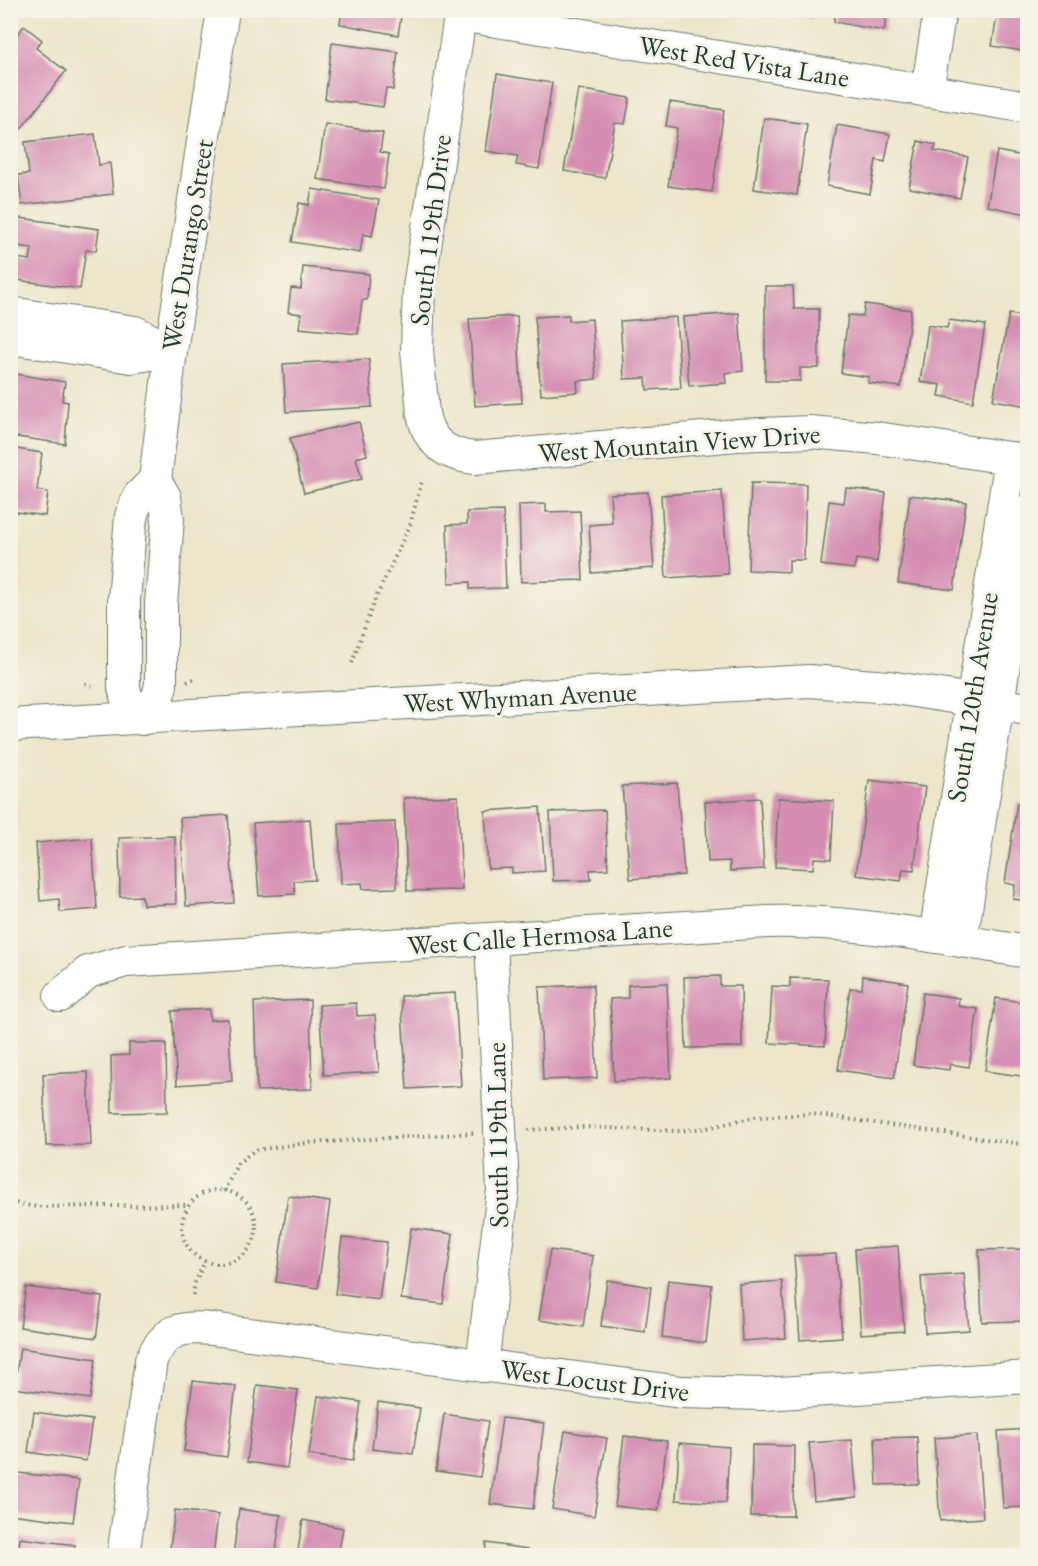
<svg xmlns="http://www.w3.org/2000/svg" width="1038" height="1566" font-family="'EB Garamond',serif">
	<rect width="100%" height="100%" fill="#f7f3e8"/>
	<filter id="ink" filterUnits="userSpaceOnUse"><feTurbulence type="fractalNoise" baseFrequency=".0167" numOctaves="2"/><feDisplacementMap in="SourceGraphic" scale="12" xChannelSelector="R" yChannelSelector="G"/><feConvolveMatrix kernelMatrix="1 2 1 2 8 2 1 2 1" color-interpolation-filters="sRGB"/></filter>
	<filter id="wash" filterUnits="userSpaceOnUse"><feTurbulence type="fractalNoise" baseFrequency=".008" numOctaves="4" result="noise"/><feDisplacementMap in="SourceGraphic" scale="24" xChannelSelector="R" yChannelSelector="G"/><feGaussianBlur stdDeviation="1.35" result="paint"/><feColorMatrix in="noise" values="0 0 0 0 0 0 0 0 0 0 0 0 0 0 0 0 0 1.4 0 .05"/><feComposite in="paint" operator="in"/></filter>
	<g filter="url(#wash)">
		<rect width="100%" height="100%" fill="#ede6cb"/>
		<g id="blocks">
			<!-- building -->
			<g fill="#d58eb2">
				<polygon points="342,10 402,10 398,35 340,24"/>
				<polygon points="776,10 813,10 811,18"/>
				<polygon points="835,10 888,10 884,31 834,22"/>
				<polygon points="998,10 1028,10 1028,52 992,46"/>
				<polygon points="24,26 42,40 36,48 66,71 17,134 10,129 10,43"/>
				<polygon points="332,43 398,52 393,90 386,88 383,107 325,99"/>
				<polygon points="497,74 552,83 539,169 516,165 518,156 486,151"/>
				<polygon points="578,89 630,98 625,124 615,123 605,178 564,171"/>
				<polygon points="670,102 724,110 712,192 668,186 677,128 666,126"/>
				<polygon points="764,118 807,124 797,195 754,189"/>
				<polygon points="325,124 383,133 380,152 389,154 384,189 317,179"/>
				<polygon points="837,125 890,134 885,162 876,160 870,194 827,186"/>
				<polygon points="95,134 99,165 110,163 113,194 22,205 18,175 29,174 25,142"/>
				<polygon points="918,141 936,145 934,151 968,157 960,198 909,188"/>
				<polygon points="997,151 1028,157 1028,214 987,206"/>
				<polygon points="312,189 379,200 372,236 363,234 360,253 292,242 299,203 309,205"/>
				<polygon points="13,217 99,229 96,251 86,250 80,289 10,279 10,257 30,260 32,248 10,245"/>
				<polygon points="303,267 369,274 367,300 362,300 358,334 299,328 301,314 288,312 291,288 301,289"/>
				<polygon points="765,286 793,286 794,309 819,309 819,368 800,368 800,381 765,381"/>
				<polygon points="865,304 911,310 901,387 868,383 869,377 841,373 848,315 863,316"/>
				<polygon points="739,313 743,371 725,373 726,383 689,386 683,317"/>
				<polygon points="1009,314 1028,317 1028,406 993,400"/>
				<polygon points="569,315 569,321 592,319 596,379 577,381 578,392 541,395 535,317"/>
				<polygon points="517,316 522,403 475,406 469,319"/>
				<polygon points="676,317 681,388 647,390 646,378 624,379 620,321"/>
				<polygon points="949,320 985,325 973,402 939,396 941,385 920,382 928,325 947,328"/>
				<polygon points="369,359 372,407 286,412 283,364"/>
				<polygon points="10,373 65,382 62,401 68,402 65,444 10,436"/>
				<polygon points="359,422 367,455 356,458 362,479 304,493 290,438"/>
				<polygon points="10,448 42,453 37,490 48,492 45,516 10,511"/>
				<polygon points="751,483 806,484 804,560 789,560 789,572 748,570"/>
				<polygon points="846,488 886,493 877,562 856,559 854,569 821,565 829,501 844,503"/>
				<polygon points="722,491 728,574 666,578 661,495"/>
				<polygon points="648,492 654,568 592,573 589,525 612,523 610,494"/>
				<polygon points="910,495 966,502 954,590 898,583"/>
				<polygon points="546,504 546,512 580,511 583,580 521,582 519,505"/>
				<polygon points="503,511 506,588 470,589 470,582 449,583 447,525 467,524 467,512"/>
				<polygon points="869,780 925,787 914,870 903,869 901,881 856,875"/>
				<polygon points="677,783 684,875 630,879 622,786"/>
				<polygon points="458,796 462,890 407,891 404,798"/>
				<polygon points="760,798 764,869 730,871 730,861 708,862 705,802"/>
				<polygon points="778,798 834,801 831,859 814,858 813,869 775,867"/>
				<polygon points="1017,803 1028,805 1028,901 1013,899 1015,885 1005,883"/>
				<polygon points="540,807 545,871 512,873 512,868 488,869 485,811"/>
				<polygon points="605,810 608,869 590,870 591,880 553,881 550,812"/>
				<polygon points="228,815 234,903 186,906 180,818"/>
				<polygon points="310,819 315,880 294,881 295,894 259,896 253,823"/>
				<polygon points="395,822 397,888 363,889 362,883 341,884 339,824"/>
				<polygon points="175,836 176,904 143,905 142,896 120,897 119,838"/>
				<polygon points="92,838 97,909 60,912 59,899 40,901 36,843"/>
				<polygon points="720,976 720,986 741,986 742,1047 686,1048 684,977"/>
				<polygon points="863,976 908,983 894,1078 838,1070 850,988 862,989"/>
				<polygon points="790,978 828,979 825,1046 769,1043 772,986 790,987"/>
				<polygon points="667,983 671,1078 614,1081 610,999 628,998 628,985"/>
				<polygon points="593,985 597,1078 543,1080 539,987"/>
				<polygon points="455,993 461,1086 407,1089 401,996"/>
				<polygon points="923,993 959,998 958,1006 978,1009 969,1067 950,1064 949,1070 913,1065"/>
				<polygon points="996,998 1028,1003 1028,1077 985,1071"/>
				<polygon points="310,1000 312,1089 257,1091 254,1002"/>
				<polygon points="356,1003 357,1016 375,1015 379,1072 324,1075 319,1005"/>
				<polygon points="209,1009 210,1020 228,1019 232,1081 177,1085 172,1011"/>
				<polygon points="129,1043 166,1043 167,1112 112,1113 111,1056 129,1055"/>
				<polygon points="88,1072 91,1145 46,1146 43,1074"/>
				<polygon points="288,1196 330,1202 318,1288 276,1282"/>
				<polygon points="411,1228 453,1234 443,1304 401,1299"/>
				<polygon points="342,1238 387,1242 379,1300 335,1294"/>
				<polygon points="898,1246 904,1331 861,1334 855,1249"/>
				<polygon points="1024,1249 1026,1321 982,1322 979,1250"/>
				<polygon points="550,1250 593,1256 583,1327 539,1320"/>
				<polygon points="836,1254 842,1337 800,1340 794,1256"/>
				<polygon points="964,1274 969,1330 925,1333 921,1277"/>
				<polygon points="607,1280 651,1287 645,1332 601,1326"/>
				<polygon points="668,1280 712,1285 706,1343 662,1337"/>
				<polygon points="782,1281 786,1338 742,1341 739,1284"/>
				<polygon points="26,1287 102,1297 96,1338 20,1327"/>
				<polygon points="20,1348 96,1359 90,1399 14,1388"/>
				<polygon points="193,1381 236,1386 227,1457 184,1451"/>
				<polygon points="257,1385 298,1390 287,1468 247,1462"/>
				<polygon points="318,1396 361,1402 353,1461 309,1455"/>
				<polygon points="378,1402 420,1408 413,1454 372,1449"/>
				<polygon points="34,1412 92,1420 86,1461 28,1452"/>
				<polygon points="444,1414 488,1421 480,1477 436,1471"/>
				<polygon points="502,1418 544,1423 533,1509 490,1504"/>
				<polygon points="1028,1429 1028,1507 1003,1508 998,1431"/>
				<polygon points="565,1431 607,1438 594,1516 552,1509"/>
				<polygon points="977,1435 983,1518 940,1521 934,1438"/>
				<polygon points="624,1436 667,1441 658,1511 615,1506"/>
				<polygon points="917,1437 919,1484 877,1485 875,1438"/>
				<polygon points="852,1440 857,1497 814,1501 809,1443"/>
				<polygon points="679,1443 729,1447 726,1503 676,1500"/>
				<polygon points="752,1445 794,1446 793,1516 751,1516"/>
				<polygon points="10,1472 79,1480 73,1522 10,1514"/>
				<polygon points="239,1509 281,1515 275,1556 233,1556"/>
				<polygon points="175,1510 218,1515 213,1556 169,1556"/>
				<polygon points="303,1520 343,1528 338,1556 297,1556"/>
				<polygon points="20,1538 75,1545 73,1556 18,1556"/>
				<polygon points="486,1543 528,1549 527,1556 485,1556"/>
			</g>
		</g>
	</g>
	<g filter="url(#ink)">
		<use href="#blocks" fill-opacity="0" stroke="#677869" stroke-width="1.5"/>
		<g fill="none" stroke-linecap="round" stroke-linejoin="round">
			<defs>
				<g id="minor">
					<path d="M461,10L419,287L417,350L423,413C428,442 446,455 475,458L737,435L810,432L877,438L1028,461"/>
					<polyline points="460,15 1028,107"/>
					<polyline points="927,91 940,10"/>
					<polyline points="10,313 135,332 171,351"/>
					<polyline points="10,338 131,357 171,351"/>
					<polyline points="155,480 139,496 131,516 124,600 124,688 127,699 142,719 158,697 161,685 161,604 168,519 165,497 155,480 171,351 223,10"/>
					<polyline points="10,725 809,681 889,687 1028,709"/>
					<polyline points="935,937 1011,458"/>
					<polyline points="961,941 1028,511"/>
					<path d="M60,996L88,972L126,961L768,922C856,920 941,938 1028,952"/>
					<polyline points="482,1366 503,1190 491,940"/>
					<path d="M123,1556L151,1360C165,1329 181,1326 212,1329L681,1392L764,1394L1028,1377"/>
				</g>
			</defs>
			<!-- minor casing -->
			<use href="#minor" stroke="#677869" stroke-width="34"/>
			<!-- path -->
			<g stroke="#677869" stroke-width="4" stroke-dasharray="1.5 4.5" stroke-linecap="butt">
				<polyline points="352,663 373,604 410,525 422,480"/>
				<polyline points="187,682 198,677"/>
				<polyline points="85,684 96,687"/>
				<polyline points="528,1130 584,1127 678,1131 707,1128 755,1117 812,1114 1028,1145"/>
				<circle cx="219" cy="1227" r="37"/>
				<polyline points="224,1191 238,1163 255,1150 307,1143 473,1133"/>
				<polyline points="10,1202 36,1207 189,1205"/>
				<polyline points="193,1295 195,1283 205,1261"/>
			</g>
			<!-- minor -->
			<use href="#minor" stroke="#fff" stroke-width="32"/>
		</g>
	</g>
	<g text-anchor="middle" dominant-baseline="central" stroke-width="6" stroke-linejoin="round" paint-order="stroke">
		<!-- street labels -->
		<g font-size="27" fill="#1f3d34" stroke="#f7f3e8">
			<text transform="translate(744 61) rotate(9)">West Red Vista Lane</text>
			<text transform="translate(430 230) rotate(-83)">South 119th Drive</text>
			<text transform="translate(187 245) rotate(-81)">West Durango Street</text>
			<text transform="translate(679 443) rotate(-4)">West Mountain View Drive</text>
			<text transform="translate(520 697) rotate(-3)">West Whyman Avenue</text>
			<text transform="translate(972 697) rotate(-81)">South 120th Avenue</text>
			<text transform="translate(540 936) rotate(-4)">West Calle Hermosa Lane</text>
			<text transform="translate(497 1135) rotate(-91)">South 119th Lane</text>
			<text transform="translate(595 1380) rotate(7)">West Locust Drive</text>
		</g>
	</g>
	<!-- margin -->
	<rect width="1038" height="1566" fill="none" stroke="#f7f3e8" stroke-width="36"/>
</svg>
